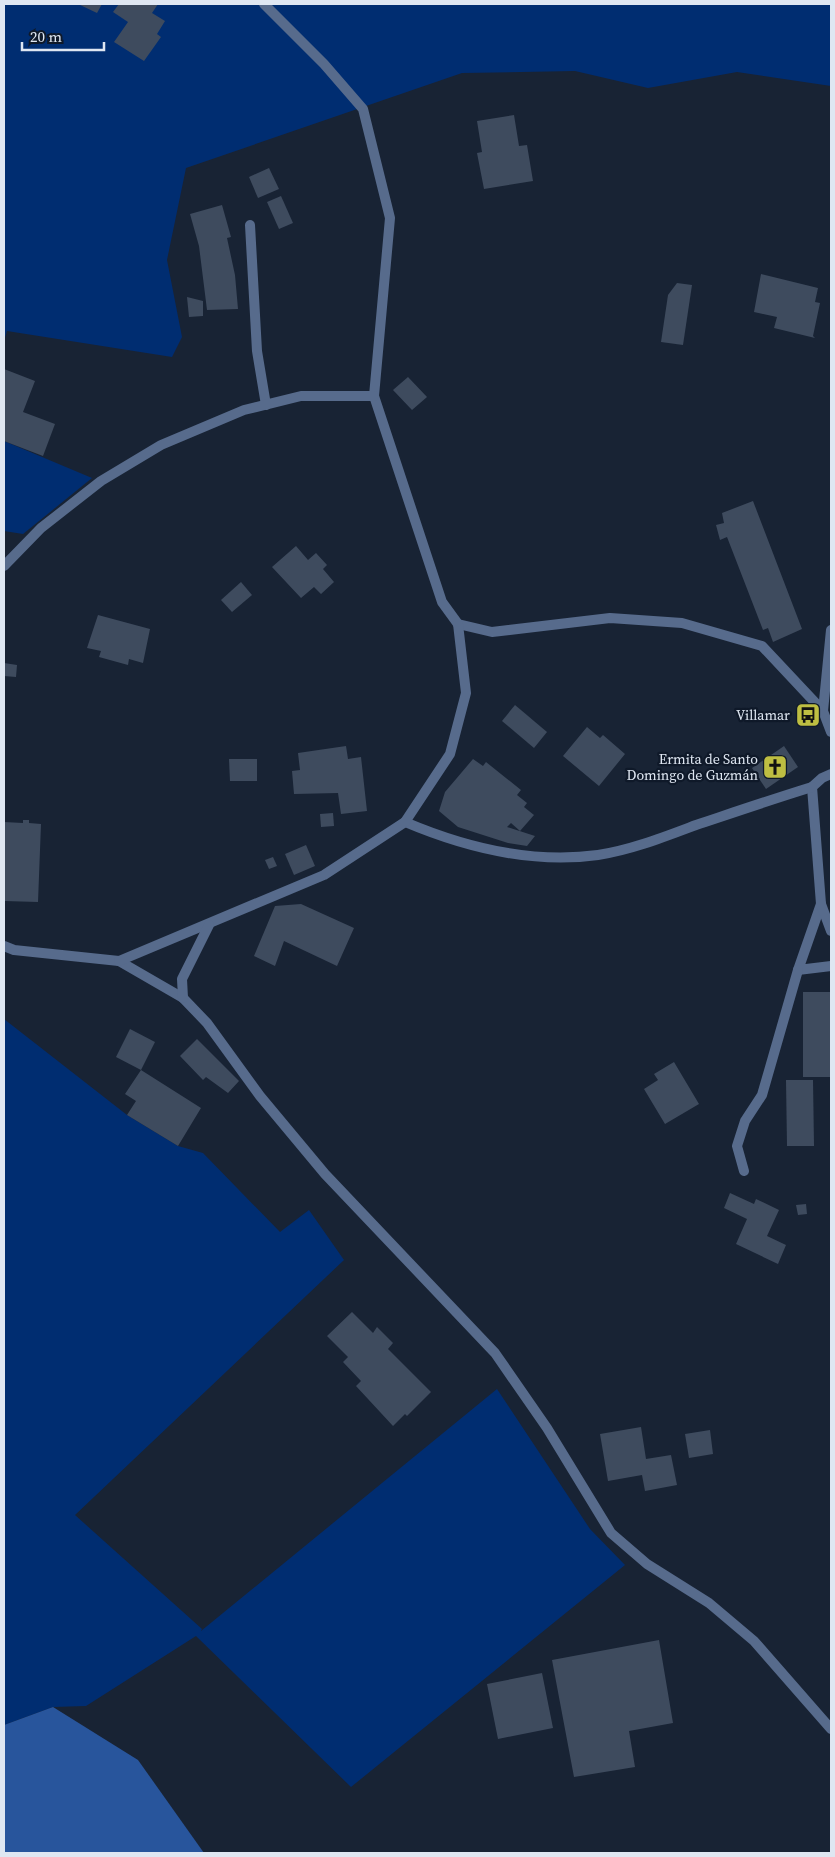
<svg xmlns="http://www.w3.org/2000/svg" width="835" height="1857" font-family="'Source Serif 4',serif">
	<rect width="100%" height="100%" fill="#182334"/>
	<!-- green -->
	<g fill="#002d71">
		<polygon points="4,4 831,4 831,86 737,72 648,88 575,71 462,73 186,168 167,260 182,337 172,357 7,331 4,341"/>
		<polygon points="4,441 92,478 23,534 4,531"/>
		<polygon points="4,1019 127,1115 178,1146 203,1153 280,1232 309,1210 344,1260 75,1515 202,1629 201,1631 497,1389 590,1529 625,1565 351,1787 196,1636 86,1706 53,1707 4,1725"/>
	</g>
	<!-- forest -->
	<polygon fill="#28559c" points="53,1707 138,1760 204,1853 4,1853 4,1725"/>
	<!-- building -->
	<g fill="#3e4b5e">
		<polygon points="78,4 102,4 97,13"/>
		<polygon points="119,4 158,4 152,13 165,21 157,34 161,37 144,61 114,42 128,22 113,12"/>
		<polygon points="514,115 519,146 527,145 533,181 484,189 477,153 482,152 477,121"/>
		<polygon points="269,168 279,189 258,198 249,177"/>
		<polygon points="281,196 293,223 279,229 267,202"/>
		<polygon points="222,205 231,237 227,238 235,275 238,309 207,310 199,246 190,214"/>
		<polygon points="761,274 818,288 815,302 820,303 813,336 815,338 774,328 777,317 754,312"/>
		<polygon points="677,283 692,285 683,345 661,342 668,295"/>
		<polygon points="187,297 203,301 203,316 189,317"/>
		<polygon points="4,369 35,381 23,412 55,424 43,456 4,441"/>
		<polygon points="408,377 427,397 412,410 393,390"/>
		<polygon points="753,501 802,629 773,642 768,628 763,630 727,537 720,540 716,525 724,523 722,513"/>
		<polygon points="296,546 308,560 316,553 327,565 323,569 334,582 321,594 314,587 301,598 272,567"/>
		<polygon points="241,582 252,595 232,612 221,600"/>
		<polygon points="98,615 150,629 143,663 129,659 128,665 99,657 101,651 87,648"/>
		<polygon points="4,663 17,665 16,677 4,676"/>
		<polygon points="515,705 547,732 534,748 502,721"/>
		<polygon points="587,727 600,738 603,735 625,754 599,786 563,756"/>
		<polygon points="346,746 348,759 361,757 367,811 341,814 338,793 294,794 292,771 300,770 298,753"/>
		<polygon points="784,746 798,767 766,789 752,768"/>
		<polygon points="229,759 257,759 257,781 230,781"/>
		<polygon points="473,759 483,766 486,762 521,790 517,795 527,803 524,807 534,815 520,831 511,823 507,827 535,836 527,846 508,843 458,827 439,811 445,792"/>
		<polygon points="333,813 334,826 321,827 320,814"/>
		<polygon points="23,820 29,820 29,823 41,824 38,902 4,901 4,822 23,823"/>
		<polygon points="306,845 315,866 294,875 285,854"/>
		<polygon points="273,857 277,866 269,869 265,860"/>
		<polygon points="301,904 354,928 337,966 284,941 275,966 254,956 275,906"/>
		<rect x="803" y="992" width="28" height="85"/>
		<polygon points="130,1029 155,1042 141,1070 116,1057"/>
		<polygon points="197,1039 239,1081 228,1093 206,1077 203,1080 180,1056"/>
		<polygon points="674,1062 699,1104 665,1124 644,1089 658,1080 654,1074"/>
		<polygon points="141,1070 201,1108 178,1146 127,1115 136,1101 125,1094"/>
		<polygon points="786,1080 813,1080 814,1146 787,1146"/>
		<polygon points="730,1193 754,1204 756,1199 779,1210 767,1236 786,1245 778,1264 736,1244 747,1219 724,1208"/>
		<polygon points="806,1204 807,1214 798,1215 796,1205"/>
		<polygon points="352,1312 373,1333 377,1327 393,1343 388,1349 431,1392 407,1416 405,1414 393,1426 356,1386 361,1381 343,1362 348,1357 327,1336"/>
		<polygon points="641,1427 646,1459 671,1455 677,1485 645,1491 642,1475 608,1481 600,1434"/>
		<polygon points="710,1430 713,1454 689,1458 685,1434"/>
		<polygon points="659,1640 673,1723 629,1731 635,1767 574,1777 552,1660"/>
		<polygon points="542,1673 553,1728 498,1739 487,1684"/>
	</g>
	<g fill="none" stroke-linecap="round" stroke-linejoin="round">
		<!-- service -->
		<g stroke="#576b8c" stroke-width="10">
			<polyline points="250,225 257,351 266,405"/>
			<polyline points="823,711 831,630"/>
			<polyline points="821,904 798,970 831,966"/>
			<polyline points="744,1171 737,1146 745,1121 762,1095 798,970"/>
		</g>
		<!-- minor -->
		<g stroke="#576b8c" stroke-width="10">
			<polyline points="264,4 324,64 363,109 390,218 374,396 442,602 458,624 492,632 610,618 682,623 762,646 823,711 831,732"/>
			<polyline points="4,566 41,528 101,481 161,445 244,410 301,396 374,396"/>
			<polyline points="831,774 822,778 812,787 821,904 831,931"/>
			<path d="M405,822C464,847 533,864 598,855C631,850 664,837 696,825C735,812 773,799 812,787"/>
			<polyline points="4,946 14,950 119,961 183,998 207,1023 260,1096 325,1174 495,1353 547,1428 611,1533 647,1564 709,1603 754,1641 831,1729"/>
			<polyline points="119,961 324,875 405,822 450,754 466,693 458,624"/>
			<polyline points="183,998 182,979 209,925"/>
		</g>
	</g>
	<!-- icons -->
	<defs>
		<symbol id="bus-square" viewBox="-11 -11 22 22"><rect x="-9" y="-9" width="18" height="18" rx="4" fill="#bebe42" stroke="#0f1929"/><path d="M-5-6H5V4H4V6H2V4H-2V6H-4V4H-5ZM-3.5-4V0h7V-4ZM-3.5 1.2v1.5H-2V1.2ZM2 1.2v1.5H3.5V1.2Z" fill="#111"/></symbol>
		<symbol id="church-square" viewBox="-11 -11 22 22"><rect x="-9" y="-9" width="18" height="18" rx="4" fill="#bebe42" stroke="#0f1929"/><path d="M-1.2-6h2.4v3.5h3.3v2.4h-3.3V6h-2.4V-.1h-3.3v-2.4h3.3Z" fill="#111"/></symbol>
	</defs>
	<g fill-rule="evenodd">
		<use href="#bus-square" x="794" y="701" width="28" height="28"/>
		<use href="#church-square" x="761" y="753" width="28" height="28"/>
	</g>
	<g text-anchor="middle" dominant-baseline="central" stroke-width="4.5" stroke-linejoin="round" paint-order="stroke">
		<!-- poi labels -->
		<g font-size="14" fill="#dfe7f2" stroke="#0f1929" text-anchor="end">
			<text x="790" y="715">Villamar</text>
			<text x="758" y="759">Ermita de Santo<tspan x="758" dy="16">Domingo de Guzmán</tspan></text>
		</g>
	</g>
	<!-- border -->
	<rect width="835" height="1857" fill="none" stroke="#dfe7f2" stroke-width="10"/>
	<!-- scale -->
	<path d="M22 42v8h82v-8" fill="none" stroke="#dfe7f2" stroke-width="2.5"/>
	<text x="30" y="42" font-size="15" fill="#dfe7f2" stroke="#0f1929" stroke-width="4" paint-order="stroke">20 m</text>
</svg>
